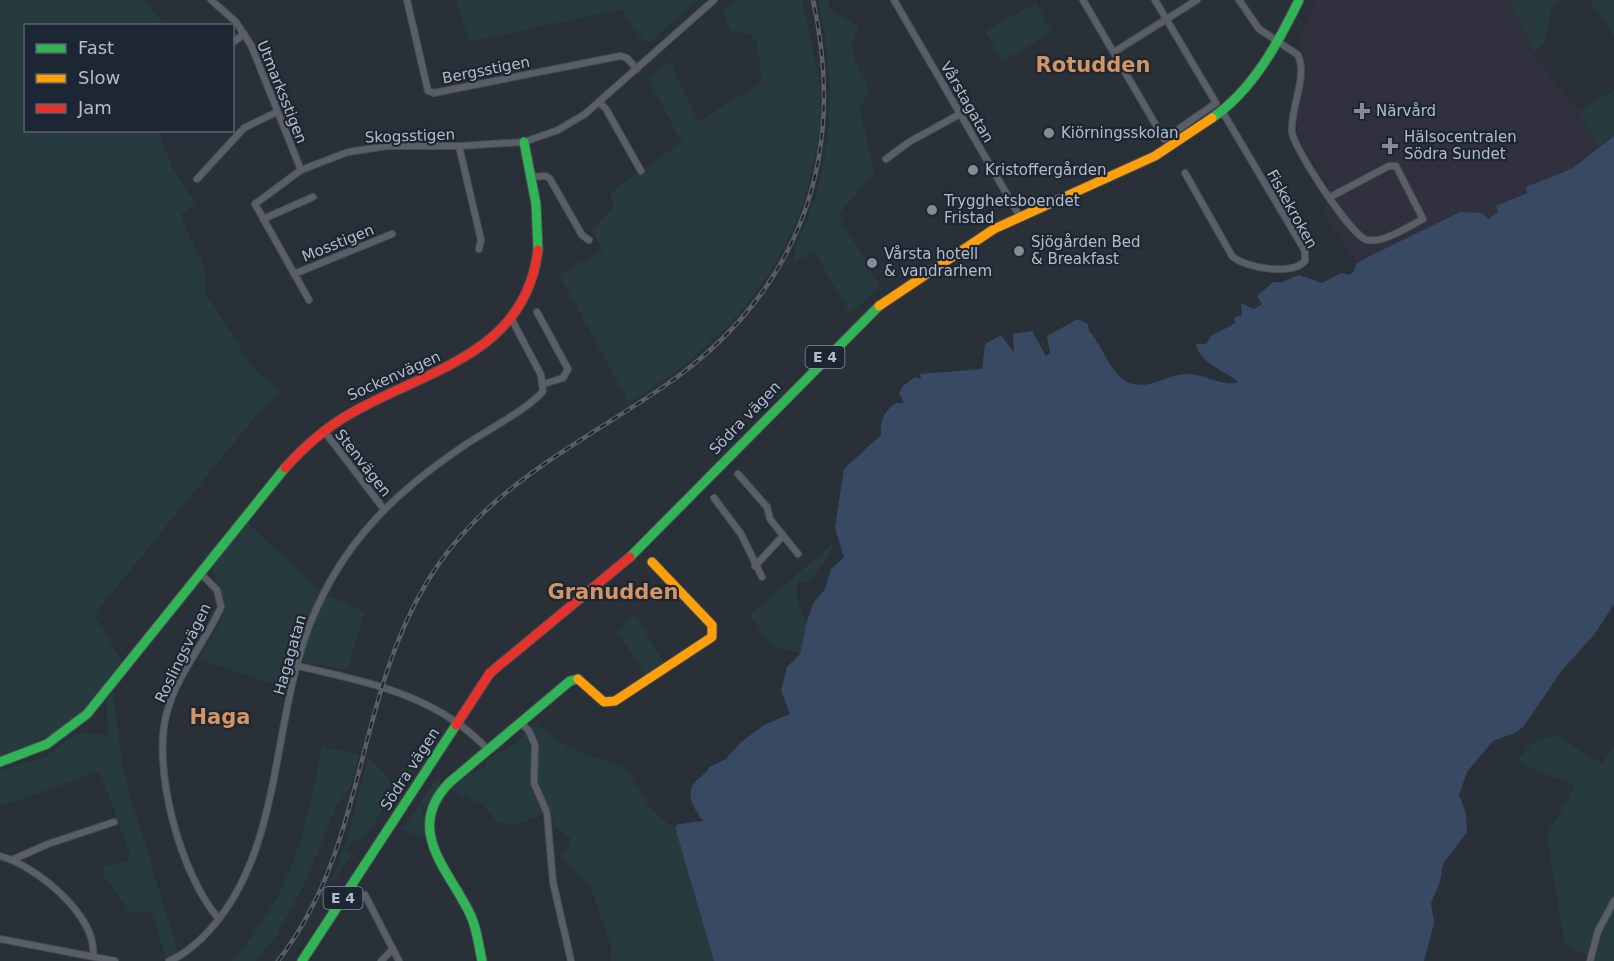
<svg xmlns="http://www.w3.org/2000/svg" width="1614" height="961" font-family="'DejaVu Sans',sans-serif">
	<rect width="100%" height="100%" fill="#2a3038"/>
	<!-- medical -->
	<polygon fill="#31303e" points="1316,0 1536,0 1545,30 1533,54 1579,112 1598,146 1571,169 1497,206 1498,212 1487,219 1482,213 1460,212 1356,264 1324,212 1330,188 1301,143 1297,132 1297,116 1307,66 1300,40"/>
	<!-- green -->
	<g fill="#273a3e">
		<polygon points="0,0 144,0 165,25 26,26 26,130 158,131 173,169 195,203 180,216 205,268 205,292 251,365 281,393 255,417 94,615 124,664 77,719 41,740 0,756"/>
		<polygon points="456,0 698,0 649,43 640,37 622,9 469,42"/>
		<path d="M735,0H802C809,37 821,74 821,112C821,129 817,145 814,161C794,269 720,348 629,403L559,274L603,251L592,230L614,208L610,193L682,142L647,78L670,61L698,122L762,82L757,43L751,35L731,31L723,12Z"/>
		<path d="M818,0H828L831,11L860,27C843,53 859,63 869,89L860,109L874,173L838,215L880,287L850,313L814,251L792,264C796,241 808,221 815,199C835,133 833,67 818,0Z"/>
		<polygon points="1509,0 1563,0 1552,8 1546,39 1535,53"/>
		<polygon points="1589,0 1614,0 1614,36"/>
		<polygon points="1036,3 1052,33 1002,61 985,31"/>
		<polygon points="1614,89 1614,136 1598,146 1579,112"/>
		<path d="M245,521L320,590L297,653L288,689L199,659C222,619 234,613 211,569L214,559Z"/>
		<path d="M834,542C832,552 815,576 808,583L799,580C794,595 799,608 807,621L800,654L783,648L774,649L750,615Z"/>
		<polygon points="326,595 365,612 347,670 305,662 302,656"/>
		<polygon points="634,614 665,664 647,679 618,632"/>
		<polygon points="113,691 123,771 178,953 166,958 152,914 148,911 131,913 103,875 103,867 128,861 130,855 101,774 96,772 14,802 0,804 0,770 44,758 77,733 108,735 106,701"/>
		<polygon points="534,723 568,747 626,769 651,809 678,832 714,961 611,961 611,947 591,889 560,857 569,848 571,838 553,825 552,811 512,826 496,821 484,805 449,789 458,779 486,767 486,759 515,744"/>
		<polygon points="1554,735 1602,763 1614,745 1614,961 1593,961 1594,958 1565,945 1547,836 1575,786 1516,761 1532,743"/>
		<path d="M322,747L359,754L352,784L335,809L307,879L276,936L255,961H231C291,899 306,829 322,747Z"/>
		<polygon points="368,758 398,787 361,843 354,839 346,852 352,855 331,883 349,834"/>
		<polygon points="438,776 442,778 430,806 422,807 421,813 427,819 427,831 424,838 402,829"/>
	</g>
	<!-- water -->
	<path fill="#384963" d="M1614,136V604L1594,635L1562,670L1524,726L1517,732L1493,741L1467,772L1459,795L1466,813L1467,832L1443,864L1440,882L1431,903L1434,923L1424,961H714L675,827L679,824L703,821C697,812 685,797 693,785C698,777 705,776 709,767L726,759L740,743L764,725L790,714L781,691L787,667L800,654L807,621L814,602L825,589L831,569L844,557L835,528L844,469L881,435C880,420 884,411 896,403H904L899,393L903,386L915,377L921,379L920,374L982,369L985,344L1001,335L1014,353L1013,334L1032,331L1046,356L1050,353L1047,336L1078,319L1088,324L1089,331C1108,352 1113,391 1149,384C1164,381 1174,373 1189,374C1206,375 1223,387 1238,382C1226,371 1199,363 1196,344H1206L1211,336L1236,323L1234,318L1242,315L1241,303L1254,309L1262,304L1257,296L1273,282H1282L1299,275L1322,283L1341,273L1349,275L1354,271L1356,264L1366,258L1460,212L1482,213L1488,219L1498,212L1496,206L1527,193L1526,187L1571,169Z"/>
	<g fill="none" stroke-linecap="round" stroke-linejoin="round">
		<defs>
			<g id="street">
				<polyline points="211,0 236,22 251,45 301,170"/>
				<polyline points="407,0 428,91 434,93 620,56 627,58 637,69"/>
				<polyline points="894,0 1020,217"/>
				<polyline points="1083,0 1164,139 1216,103 1155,0"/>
				<path d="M1239,0L1259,29L1298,55C1308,78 1290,108 1292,132C1294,149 1352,237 1367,240C1385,243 1407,227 1423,219L1396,166H1389L1330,197"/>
				<polyline points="232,43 244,34"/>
				<polyline points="1114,52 1197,0"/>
				<polyline points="599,102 606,109 641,171"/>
				<polyline points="459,146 481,240 479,249"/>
				<polyline points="886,159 909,142 960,114"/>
				<path d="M1185,173L1232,256C1245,268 1292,276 1305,261V251L1222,111"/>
				<polyline points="532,177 546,176 550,179 582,235 589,240"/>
				<polyline points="197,179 244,128 277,112"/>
				<polyline points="263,219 313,197"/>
				<polyline points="294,274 392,234"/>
				<polyline points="309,300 255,204 301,170 348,152 388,146 459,146 524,142 558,130 585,114 714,0"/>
				<polyline points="537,312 568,369 563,378 544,384"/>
				<polyline points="324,431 383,508"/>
				<polyline points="738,474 767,507 770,519 798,554"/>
				<polyline points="714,498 741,534 762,577"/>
				<polyline points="755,566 782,537"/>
				<path d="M200,573L217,590L221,607C205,643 177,674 167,712C151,768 181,876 219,919"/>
				<path d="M298,666C366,682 438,695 488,750"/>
				<polyline points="521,723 529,731 535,745 534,783 547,813 553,882 571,961"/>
				<path d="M0,856C35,865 98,916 93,956"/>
				<polyline points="14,859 48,844 114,822"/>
				<polyline points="365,895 399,961"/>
				<polyline points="0,939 115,961"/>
				<path d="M169,961C182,956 192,947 202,938C284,858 270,725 310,624C342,542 396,491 468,443C486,431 531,407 543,391L541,375L511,318"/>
				<polyline points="381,961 393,949"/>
				<polyline points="1590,961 1598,931 1614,901"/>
			</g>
			<g id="fast">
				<path d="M1212,118C1253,90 1278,43 1299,0"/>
				<polyline points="524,142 536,204 538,250"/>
				<polyline points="630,557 879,306"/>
				<polyline points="0,762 47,744 87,714 285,468"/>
				<polyline points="302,961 456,725"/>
				<path d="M482,961C479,947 477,929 471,916C451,872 402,830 450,782L570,681L578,679"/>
			</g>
			<g id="slow">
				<polyline points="879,306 994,229 1155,156 1212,118"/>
				<polyline points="578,679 604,702 615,701 712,637 712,625 652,562"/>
			</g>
			<g id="jam">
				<path d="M285,468C303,448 324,429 348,415C424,370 525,356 538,250"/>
				<polyline points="456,725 490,673 630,557"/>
			</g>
		</defs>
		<!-- street casing -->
		<use href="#street" stroke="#484c53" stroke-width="8"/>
		<!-- fast casing -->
		<use href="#fast" stroke="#484c53" stroke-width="11"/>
		<!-- slow casing -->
		<use href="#slow" stroke="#484c53" stroke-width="11"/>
		<!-- jam casing -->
		<use href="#jam" stroke="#484c53" stroke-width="11"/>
		<!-- street -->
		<use href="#street" stroke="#5a5e66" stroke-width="6"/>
		<!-- fast -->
		<use href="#fast" stroke="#30b455" stroke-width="9"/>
		<!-- slow -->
		<use href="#slow" stroke="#ff9f0a" stroke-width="9"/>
		<!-- jam -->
		<use href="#jam" stroke="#e5322d" stroke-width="9"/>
		<defs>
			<path id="rail" d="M278,961C367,846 354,703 427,582C483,489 576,446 663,387C799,294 848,159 813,0"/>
		</defs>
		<!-- rail casing -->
		<use href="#rail" stroke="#595d64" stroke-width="4.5"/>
		<!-- rail -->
		<use href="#rail" stroke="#1d2633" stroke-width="2" stroke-dasharray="7" stroke-linecap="butt"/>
	</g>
	<!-- markers -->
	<g fill="#848b96" stroke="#1d2633" stroke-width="2">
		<path d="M1359 102h6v6h6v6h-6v6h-6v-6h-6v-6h6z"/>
		<circle cx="1049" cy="133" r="6"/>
		<path d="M1387 137h6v6h6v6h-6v6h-6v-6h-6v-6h6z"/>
		<circle cx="973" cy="170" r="6"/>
		<circle cx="932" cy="210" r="6"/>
		<circle cx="1019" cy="251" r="6"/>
		<circle cx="872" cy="263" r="6"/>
	</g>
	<g text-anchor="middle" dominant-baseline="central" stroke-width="4.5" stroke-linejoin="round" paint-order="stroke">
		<!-- shield labels -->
		<g fill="#1d2633" stroke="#878f9c" stroke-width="1.5">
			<rect x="805.5" y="346" width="39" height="22" rx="4.5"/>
			<rect x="323.5" y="887" width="39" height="22" rx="4.5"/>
		</g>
		<g font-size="14" font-weight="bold" fill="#b4bcc9">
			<text x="825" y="357">E 4</text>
			<text x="343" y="898">E 4</text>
		</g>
		<!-- street labels -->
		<g font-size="15" fill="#b4bcc9" stroke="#1d2633">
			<text transform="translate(486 70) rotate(-11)">Bergsstigen</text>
			<text transform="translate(282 92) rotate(68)">Utmarksstigen</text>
			<text transform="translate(967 102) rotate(60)">Vårstagatan</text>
			<text transform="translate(410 136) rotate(-2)">Skogsstigen</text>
			<text transform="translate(1292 209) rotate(61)">Fiskekroken</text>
			<text transform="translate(338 243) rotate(-22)">Mosstigen</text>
			<text transform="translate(394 376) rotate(-24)">Sockenvägen</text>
			<text transform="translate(745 418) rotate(-46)">Södra vägen</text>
			<text transform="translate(363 463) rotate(52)">Stenvägen</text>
			<text transform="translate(183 653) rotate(-64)">Roslingsvägen</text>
			<text transform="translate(290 655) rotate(-74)">Hagagatan</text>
			<text transform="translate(410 769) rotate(-57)">Södra vägen</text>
		</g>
		<!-- poi labels -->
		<g font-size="15" fill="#b4bcc9" stroke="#1d2633" text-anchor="start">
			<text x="1376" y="111">Närvård</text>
			<text x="1061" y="133">Kiörningsskolan</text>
			<text x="1404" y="137">Hälsocentralen<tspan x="1404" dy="17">Södra Sundet</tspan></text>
			<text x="985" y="170">Kristoffergården</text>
			<text x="944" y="201">Trygghetsboendet<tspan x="944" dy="17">Fristad</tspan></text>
			<text x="1031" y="242">Sjögården Bed<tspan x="1031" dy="17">&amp; Breakfast</tspan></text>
			<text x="884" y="254">Vårsta hotell<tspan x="884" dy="17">&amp; vandrarhem</tspan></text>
		</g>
		<!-- district labels -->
		<g font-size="21" font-weight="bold" fill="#d59563" stroke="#1d2633">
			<text x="1093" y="65">Rotudden</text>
			<text x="613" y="592">Granudden</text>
			<text x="220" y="717">Haga</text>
		</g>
	</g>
	<!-- legend -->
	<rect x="24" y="24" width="210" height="108" fill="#1d2633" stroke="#59626f" stroke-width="1.5"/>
	<rect x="36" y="44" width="30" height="9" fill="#30b455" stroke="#59626f" stroke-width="1.5"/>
	<text x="78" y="54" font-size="18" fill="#b4bcc9">Fast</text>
	<rect x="36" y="74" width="30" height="9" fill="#ff9f0a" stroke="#59626f" stroke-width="1.5"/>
	<text x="78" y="84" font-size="18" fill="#b4bcc9">Slow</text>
	<rect x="36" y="104" width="30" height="9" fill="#e5322d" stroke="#59626f" stroke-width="1.5"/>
	<text x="78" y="114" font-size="18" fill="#b4bcc9">Jam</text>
</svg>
